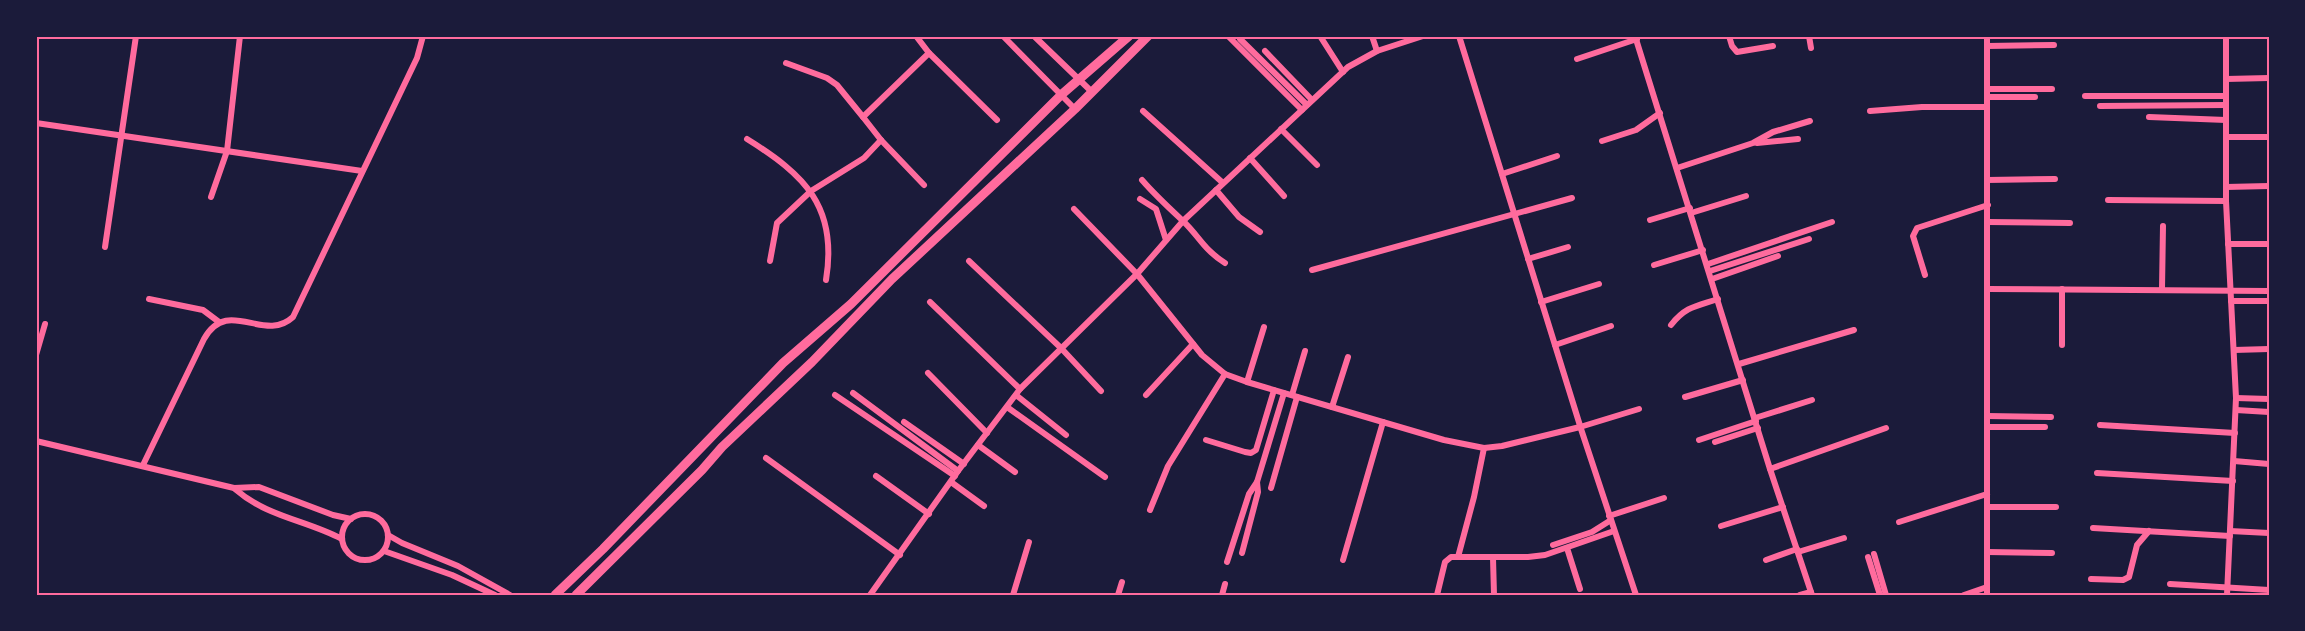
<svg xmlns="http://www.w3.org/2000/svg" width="2305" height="631" font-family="'Varela Round',sans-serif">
	<rect width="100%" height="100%" fill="#1b1b3a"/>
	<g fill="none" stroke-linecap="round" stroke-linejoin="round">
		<!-- minor -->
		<g stroke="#ff6b9d" stroke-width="6">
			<polyline points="916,36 929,53 997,120"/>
			<polyline points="1003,36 1075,109"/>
			<polyline points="1034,36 1092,92"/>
			<polyline points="1228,36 1302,110"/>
			<polyline points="1320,36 1343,72"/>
			<polyline points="1372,36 1377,51"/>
			<polyline points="1459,36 1582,432 1636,595"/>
			<polyline points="1635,36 1770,469 1812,595"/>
			<polyline points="1729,36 1732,46 1737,52 1773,46"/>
			<polyline points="1809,36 1811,48"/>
			<polyline points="1987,36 1987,595"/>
			<polyline points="2226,36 2226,201 2236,398 2227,595"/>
			<polyline points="1240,39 1307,105"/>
			<polyline points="1987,46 2054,45"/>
			<polyline points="1265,51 1312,100"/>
			<polyline points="1577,59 1637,39"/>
			<polyline points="786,63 827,78 837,85 863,117"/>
			<polyline points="2226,79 2269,78"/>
			<polyline points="1987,89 2052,89"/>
			<polyline points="2085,96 2226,96"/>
			<polyline points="1987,97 2035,97"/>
			<polyline points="2100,106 2226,105"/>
			<polyline points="1143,111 1223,183"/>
			<polyline points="1870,111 1922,107 1987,107"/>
			<polyline points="2149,117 2226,120"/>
			<polyline points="36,123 362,171"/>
			<polyline points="1281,129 1317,165"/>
			<polyline points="2226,137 2269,137"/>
			<path d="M747,139C805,175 838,207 826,280"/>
			<polyline points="1602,141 1636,130 1660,113"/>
			<polyline points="1757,143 1798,139"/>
			<polyline points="1250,158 1284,196"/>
			<polyline points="1677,168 1753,143 1773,132 1810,121"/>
			<polyline points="1502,174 1557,156"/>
			<path d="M1142,180C1155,195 1168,207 1182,220C1200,237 1203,249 1225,263"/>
			<polyline points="1987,180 2055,179"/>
			<polyline points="924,185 881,140 863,117 929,53"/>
			<polyline points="2226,187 2269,186"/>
			<polyline points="1216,190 1239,217 1260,232"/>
			<polyline points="211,197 227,151 240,36"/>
			<polyline points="1140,199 1156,209 1166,240"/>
			<polyline points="2108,200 2226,201"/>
			<polyline points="1074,209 1137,274 1202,355 1225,374 1247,382 1444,440 1484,448 1502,446 1580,427 1639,409"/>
			<polyline points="1691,213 1746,196"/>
			<polyline points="1650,220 1690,208"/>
			<polyline points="1988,222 2070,223"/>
			<polyline points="2228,244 2269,244"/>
			<polyline points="105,247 136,36"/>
			<polyline points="1528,259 1568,247"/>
			<polyline points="770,261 777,223 811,191 864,158 881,140"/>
			<polyline points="969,261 1061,348 1101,391"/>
			<polyline points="1708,264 1832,222"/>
			<polyline points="1654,265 1703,250"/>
			<polyline points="1312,270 1572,198"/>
			<polyline points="1710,271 1809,239"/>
			<polyline points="1925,275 1913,236 1917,228 1988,205"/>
			<polyline points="1712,279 1778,256"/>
			<polyline points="1988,289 2269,291"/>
			<polyline points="2062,289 2062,345"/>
			<polyline points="2162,289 2163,226"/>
			<polyline points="149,299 203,310 219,322"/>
			<polyline points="2231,301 2269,301"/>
			<polyline points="930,302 1020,389"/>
			<polyline points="1541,302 1599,284"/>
			<path d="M1671,325C1686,306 1697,306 1718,299"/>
			<polyline points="1555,345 1611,326"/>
			<polyline points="2234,350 2269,349"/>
			<polyline points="36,355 45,324"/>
			<polyline points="1739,364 1854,330"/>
			<polyline points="928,373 987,433"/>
			<polyline points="1247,382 1264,327"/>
			<polyline points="853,393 958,471"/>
			<polyline points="835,395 955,476"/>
			<polyline points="1016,395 1066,435"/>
			<polyline points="1146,395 1193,344"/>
			<polyline points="1292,395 1305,351"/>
			<polyline points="1685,397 1743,380"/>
			<polyline points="2236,398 2269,399"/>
			<polyline points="1007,407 1105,477"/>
			<polyline points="1332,407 1348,357"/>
			<polyline points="2236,410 2269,412"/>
			<polyline points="1987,416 2051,417"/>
			<polyline points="1755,418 1812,400"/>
			<polyline points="904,422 964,464"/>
			<polyline points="2100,425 2235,433"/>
			<polyline points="1987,427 2045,427"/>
			<polyline points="1206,440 1245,452 1251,453 1256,450 1274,390"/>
			<polyline points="1699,440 1756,421"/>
			<polyline points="36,441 234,488 259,487 333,515 351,519"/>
			<polyline points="1715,442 1758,428"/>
			<polyline points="978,445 1015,472"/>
			<polyline points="766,458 900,555"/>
			<polyline points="2234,461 2269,464"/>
			<path d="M143,465L204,339C228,296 264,344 293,317L417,58L423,36"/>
			<polyline points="1770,469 1886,428"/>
			<polyline points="2097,473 2233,481"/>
			<polyline points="876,476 929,514"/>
			<polyline points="951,482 984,506"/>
			<polyline points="1271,488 1297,397"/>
			<path d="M235,489C267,517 306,520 342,539"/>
			<polyline points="1987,507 2056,507"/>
			<polyline points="1150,510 1168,466 1225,374"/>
			<circle cx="365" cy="537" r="23"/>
			<polyline points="1609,516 1664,498"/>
			<polyline points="1899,522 1987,494"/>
			<polyline points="1721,526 1783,507"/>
			<polyline points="2093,528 2230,536"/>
			<polyline points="2230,531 2269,533"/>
			<polyline points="388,535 402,543 458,566 510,595"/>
			<polyline points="1553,545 1592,532 1611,520"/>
			<polyline points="1567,548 1580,589"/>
			<polyline points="384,551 452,575 495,595"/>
			<polyline points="1798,552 1844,538"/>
			<polyline points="1987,552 2052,553"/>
			<polyline points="1242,553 1258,492 1257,482 1284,393"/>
			<polyline points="1874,554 1886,595"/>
			<polyline points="1458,557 1474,497 1484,448"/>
			<polyline points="1868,557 1880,595"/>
			<polyline points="1493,558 1494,595"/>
			<polyline points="1343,560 1383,422"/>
			<polyline points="1766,560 1797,549"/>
			<polyline points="1227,562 1249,494 1257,482"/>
			<polyline points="2091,579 2123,580 2129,577 2137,545 2149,531"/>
			<polyline points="2170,584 2269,590"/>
			<polyline points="870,595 958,471 1020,389 1137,274 1183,221 1348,67 1377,51 1423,36"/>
			<polyline points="1013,595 1029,542"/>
			<polyline points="1118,595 1122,582"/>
			<polyline points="1222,595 1225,584"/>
			<polyline points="1437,595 1445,562 1451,557 1528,557 1545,555 1614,531"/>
			<polyline points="1800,595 1811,592"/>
			<polyline points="1964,595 1987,587"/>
		</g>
		<!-- tertiary -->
		<g stroke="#ff6b9d" stroke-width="9">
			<polyline points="555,595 603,549 783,363 851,304 1061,95 1129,36"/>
			<polyline points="576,595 702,470 722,447 812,362 892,279 1075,109 1148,36"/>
		</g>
	</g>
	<!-- border -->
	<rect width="2305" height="631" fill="none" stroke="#1b1b3a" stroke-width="75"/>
	<rect x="38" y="38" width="2230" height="556" fill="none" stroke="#ff6b9d" stroke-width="2"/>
</svg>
